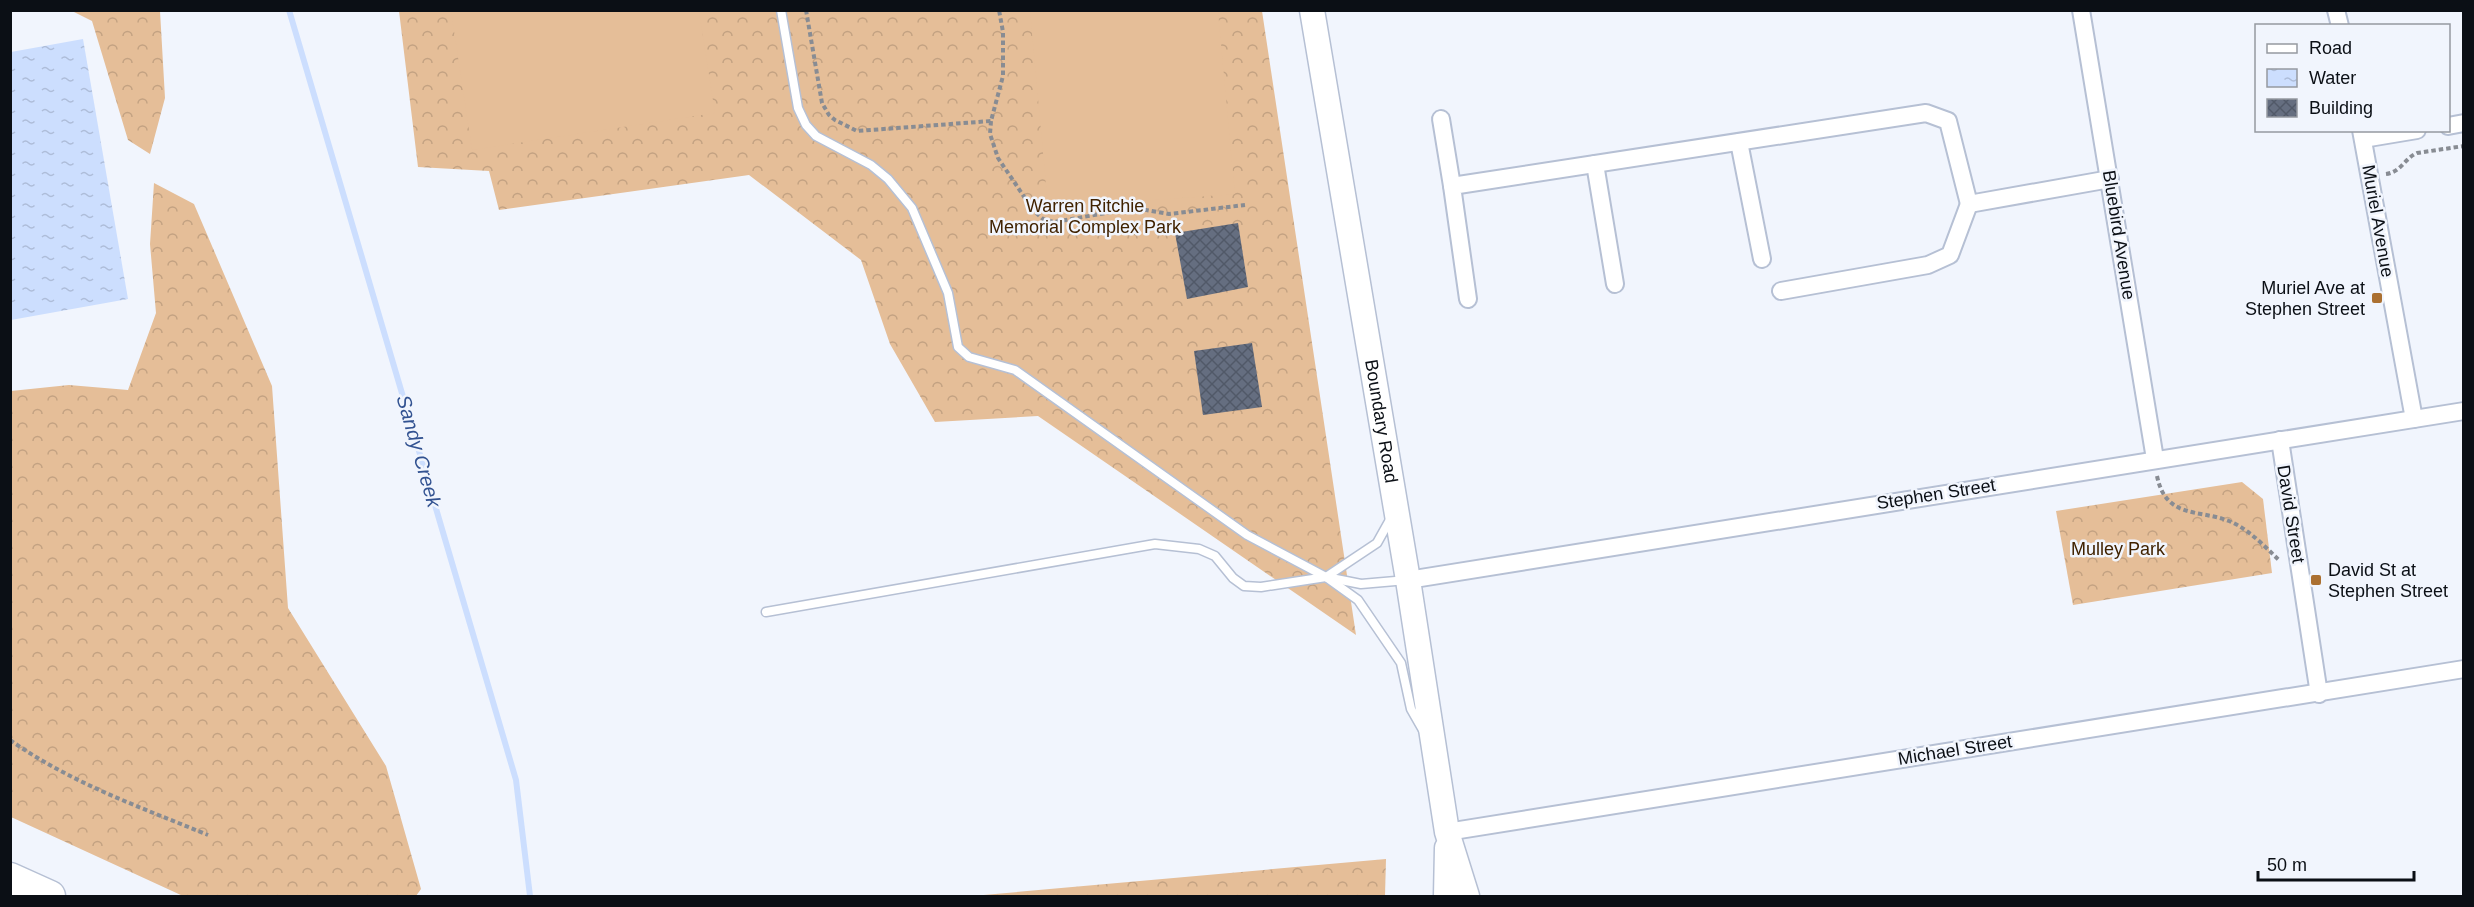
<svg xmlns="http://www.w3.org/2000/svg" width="2474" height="907" font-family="Helvetica,sans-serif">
	<defs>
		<pattern id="forest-crowns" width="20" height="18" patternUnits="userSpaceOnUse" patternTransform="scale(1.5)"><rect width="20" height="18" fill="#e5be98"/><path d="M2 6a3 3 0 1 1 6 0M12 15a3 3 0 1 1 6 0" fill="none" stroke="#c3a282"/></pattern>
		<pattern id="water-ripples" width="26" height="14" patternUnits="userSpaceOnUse" patternTransform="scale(1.5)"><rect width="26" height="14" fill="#ccdefe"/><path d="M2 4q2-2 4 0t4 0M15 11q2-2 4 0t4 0" fill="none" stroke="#aebdd9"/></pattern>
		<pattern id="building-cross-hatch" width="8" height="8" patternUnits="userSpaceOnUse" patternTransform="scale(1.5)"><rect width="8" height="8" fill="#656e80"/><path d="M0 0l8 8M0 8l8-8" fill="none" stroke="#515968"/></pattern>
	</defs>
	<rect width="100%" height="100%" fill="#f1f5fd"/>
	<!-- forest -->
	<g fill="url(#forest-crowns)">
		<polygon points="72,11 160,11 165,98 150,154 128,140 92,21"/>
		<polygon points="399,11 1262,11 1356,635 1038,416 935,422 890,344 861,260 749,175 499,210 489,171 418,167"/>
		<polygon points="154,183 194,204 272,386 288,608 386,766 421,889 416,896 183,896 11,817 11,391 69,385 128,390 156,313 150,244"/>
		<polygon points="2242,482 2263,499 2272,573 2073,605 2056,511"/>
		<polygon points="1386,859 1385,896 972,896"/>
	</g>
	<!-- garden -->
	<g fill="#e5be98">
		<polygon points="451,11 699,11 715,113 472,150"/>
		<polygon points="1030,11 1218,11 1235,194 1048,208"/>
	</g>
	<!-- water -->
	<polygon fill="url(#water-ripples)" points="83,39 128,299 11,320 11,52"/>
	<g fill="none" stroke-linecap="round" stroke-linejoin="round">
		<!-- stream -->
		<polyline stroke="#ccdefe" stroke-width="6" points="289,10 516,780 530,896"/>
	</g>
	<!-- building -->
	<g fill="url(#building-cross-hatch)">
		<polygon points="1238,223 1248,287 1187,299 1175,233"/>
		<polygon points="1252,343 1262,407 1203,415 1194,351"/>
	</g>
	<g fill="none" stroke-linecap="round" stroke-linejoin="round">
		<defs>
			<g id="service">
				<polyline points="781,10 798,108 806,125 816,136 871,165 888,179 912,208 948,293 958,347 969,357 1015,370 1247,535 1326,577 1358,600 1401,663 1411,709 1423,730"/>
				<polyline points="1326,577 1377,543 1391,518"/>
				<polyline points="766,612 1155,544 1199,549 1215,556 1233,578 1244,586 1261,587 1326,577 1361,584 1407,580"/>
			</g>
			<g id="minor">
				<polyline points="2081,10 2155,459"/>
				<polyline points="2336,10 2340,26"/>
				<polyline points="1441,119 1452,186"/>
				<polyline points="2448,126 2464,123"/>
				<polyline points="2361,130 2414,419"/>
				<polyline points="2363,139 2417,130"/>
				<polyline points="1739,142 1762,259"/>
				<polyline points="1595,164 1615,284"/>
				<polyline points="1781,291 1928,265 1950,255 1969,204"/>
				<polyline points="1468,299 1452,186 1926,113 1948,121 1969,204 2110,179"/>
				<polyline points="2280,440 2319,694"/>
				<polyline points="1408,580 2464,411"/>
				<polyline points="1447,832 2464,669"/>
			</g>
			<g id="secondary">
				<path id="s1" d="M1312,10L1408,580L1447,832L1467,896"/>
				<polyline points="1446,896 1447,848"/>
			</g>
			<polyline id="motorway" points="10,878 50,896"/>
		</defs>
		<!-- service casing -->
		<use href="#service" stroke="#b6c0d4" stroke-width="11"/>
		<!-- minor casing -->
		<use href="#minor" stroke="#b6c0d4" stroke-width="20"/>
		<!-- secondary casing -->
		<use href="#secondary" stroke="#b6c0d4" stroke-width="27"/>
		<!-- motorway casing -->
		<use href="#motorway" stroke="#b6c0d4" stroke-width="33"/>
		<!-- path -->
		<g stroke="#888c93" stroke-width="4" stroke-dasharray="4.5 3" stroke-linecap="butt">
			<polyline points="806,10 822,103 829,115 835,120 857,131 991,121 1003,76 1003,32 999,10"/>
			<polyline points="991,121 990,134 998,158 1033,210 1043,219 1054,222 1135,208 1169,214 1245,205"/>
			<path d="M2386,174C2401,172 2405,158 2417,153L2464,146"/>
			<path d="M2157,476C2166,519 2198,509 2229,521C2249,529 2265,547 2280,561"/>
			<path d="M10,740C71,783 140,807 208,835"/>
		</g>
		<!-- service -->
		<use href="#service" stroke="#fff" stroke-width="8"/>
		<!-- minor -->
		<use href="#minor" stroke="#fff" stroke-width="16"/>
		<!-- secondary -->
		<use href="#secondary" stroke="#fff" stroke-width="24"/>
		<!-- motorway -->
		<use href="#motorway" stroke="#fff" stroke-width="30"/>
	</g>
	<!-- markers -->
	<g fill="#ab7031" stroke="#f1f5fd" stroke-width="2">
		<rect x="2371" y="292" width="12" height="12" rx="3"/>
		<rect x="2310" y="574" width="12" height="12" rx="3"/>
	</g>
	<g text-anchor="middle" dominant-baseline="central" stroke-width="5" stroke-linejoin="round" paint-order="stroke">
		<!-- park labels -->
		<g font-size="18" fill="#402200" stroke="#f1f5fd">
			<text x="1085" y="206">Warren Ritchie<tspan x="1085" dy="21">Memorial Complex Park</tspan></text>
			<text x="2118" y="549">Mulley Park</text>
		</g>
		<!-- street labels -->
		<g font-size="18" fill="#0b0f15" stroke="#f1f5fd">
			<text transform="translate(2378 221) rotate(80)">Muriel Avenue</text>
			<text transform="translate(2119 235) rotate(81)">Bluebird Avenue</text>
			<text stroke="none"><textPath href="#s1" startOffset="417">Boundary Road</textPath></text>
			<text transform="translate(1936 494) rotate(-9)">Stephen Street</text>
			<text transform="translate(2291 514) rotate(81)">David Street</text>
			<text transform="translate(1955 750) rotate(-9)">Michael Street</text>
		</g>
		<!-- poi labels -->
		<g font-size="18" fill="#0b0f15" stroke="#f1f5fd" text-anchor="end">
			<text x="2365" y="288">Muriel Ave at<tspan x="2365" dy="21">Stephen Street</tspan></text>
			<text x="2328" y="570" text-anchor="start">David St at<tspan x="2328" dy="21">Stephen Street</tspan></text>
		</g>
		<!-- water labels -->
		<g font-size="20" font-style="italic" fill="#325291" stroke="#f1f5fd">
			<text transform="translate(419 451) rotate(74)">Sandy Creek</text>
		</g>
	</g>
	<!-- border -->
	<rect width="2474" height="907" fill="none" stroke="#0b0f15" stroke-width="24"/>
	<!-- legend -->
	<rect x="2255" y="24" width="195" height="108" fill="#f1f5fd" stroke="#9599a0" stroke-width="1.5"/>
	<rect x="2267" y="44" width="30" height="9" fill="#ffffff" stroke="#9599a0" stroke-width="1.5"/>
	<text x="2309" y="54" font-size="18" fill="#0b0f15">Road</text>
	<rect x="2267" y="69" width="30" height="18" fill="url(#water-ripples)" stroke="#9599a0" stroke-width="1.5"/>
	<text x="2309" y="84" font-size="18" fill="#0b0f15">Water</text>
	<rect x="2267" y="99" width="30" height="18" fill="url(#building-cross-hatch)" stroke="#9599a0" stroke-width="1.5"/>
	<text x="2309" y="114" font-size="18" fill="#0b0f15">Building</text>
	<!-- scale -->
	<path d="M2258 871v9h156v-9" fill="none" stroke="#0b0f15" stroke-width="3"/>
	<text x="2267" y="871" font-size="18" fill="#0b0f15" stroke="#f1f5fd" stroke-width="4.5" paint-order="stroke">50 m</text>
</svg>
